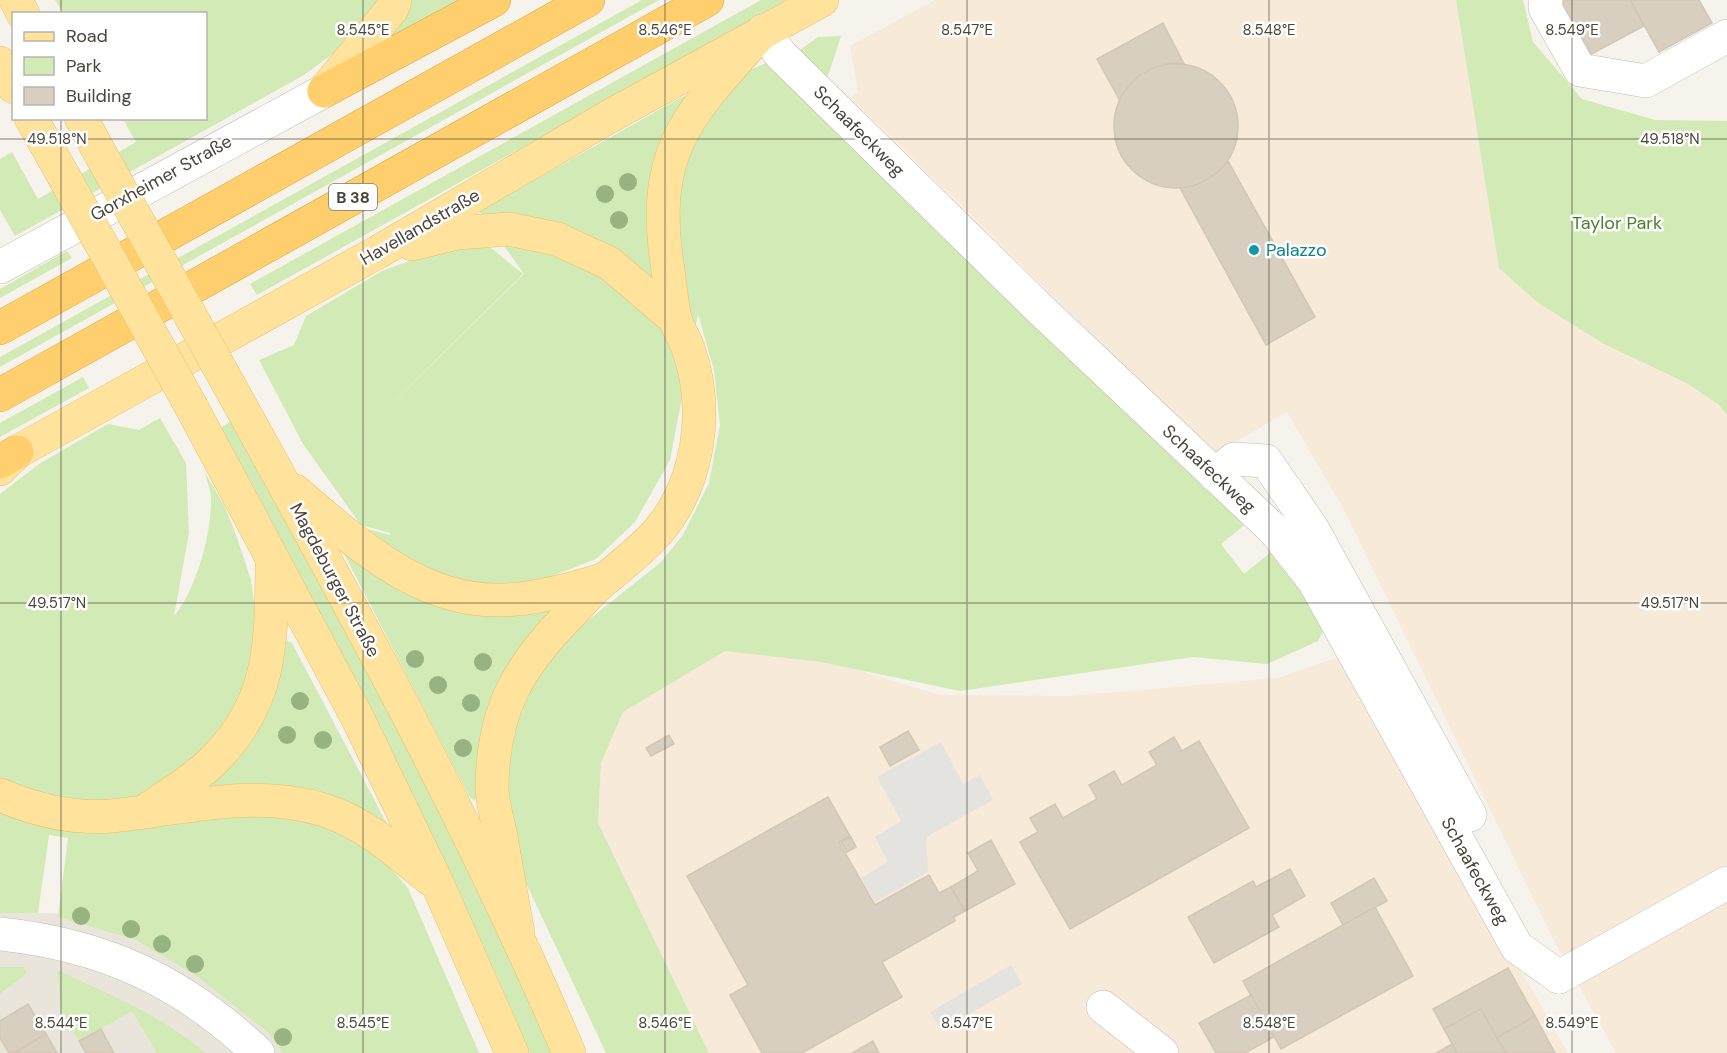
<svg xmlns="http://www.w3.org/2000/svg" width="1727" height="1053" font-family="'DM Sans',sans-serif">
	<rect width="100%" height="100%" fill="#f6f3ec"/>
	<!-- residential -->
	<polygon fill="#eae5da" points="0,913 147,914 360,1053 0,1053"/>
	<!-- commercial -->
	<g fill="#f7ead8">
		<polygon points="935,0 1456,0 1499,268 1538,303 1604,344 1688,384 1719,405 1727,415 1727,1053 1616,1053 1553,939 1343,508 1287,412 1214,454 851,98 858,92 850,46"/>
		<polygon points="735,631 788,642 870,674 940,695 1069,696 1278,678 1342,656 1568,1053 709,1053 598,823 601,763 623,712"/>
	</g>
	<!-- green -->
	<g fill="#d2eab5">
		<polygon points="55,0 383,0 345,45 304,75 15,236 0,210 0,159 12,152 38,199 136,142 123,119 206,118 206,14 63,13"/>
		<polygon points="411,0 475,0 382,43 406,12"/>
		<polygon points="642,0 659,0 0,367 0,357"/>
		<polygon points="761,0 787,0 257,295 250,284"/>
		<polygon points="1456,0 1523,0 1533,42 1582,99 1655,120 1727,121 1727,415 1719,405 1688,384 1604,344 1538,303 1499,268"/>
		<polygon points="841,36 825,85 797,52 818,37"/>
		<path d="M779,58L1007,288L1252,519L1221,544L1244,574L1276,548L1327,623L1318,641L1267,664L1193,657L960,691L821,662L725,651L623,712L601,763L598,823L709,1053H606L525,881L503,789L515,709L558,644L660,563L683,535L709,483L720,425L714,370L698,314L670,460L635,522L596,559L547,578L557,612C520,648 490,691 482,743C480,760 484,783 478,799L473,800L469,796L340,546L356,526L390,535V533L361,525L303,444L259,360L294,345L306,316L382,271L435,252L486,244L523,274L358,437L524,274L479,211L680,98Z"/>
		<polygon points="67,251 72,258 0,298 0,289"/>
		<polygon points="83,377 89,388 0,437 0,423"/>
		<path d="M160,418L186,463L189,533L174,616C196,591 212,532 211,498C211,490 207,480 204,471L225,507L236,535L251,580L257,625L244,693L211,743L187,764L166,777L199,813H306L365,839L408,888L479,1053H283L269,1033L198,977L136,940L58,917L68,838L49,835L38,913H0V494L39,464L108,424L139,430Z"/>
		<path d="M232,421C346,627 460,836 552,1053H530C440,839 333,631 220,428Z"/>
		<polygon points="286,640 292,643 386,822 382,826 215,788 210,785"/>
		<polygon points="0,967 24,967 26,974 0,994"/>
		<path d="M57,970C109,994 162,1016 206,1053H157L132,1011L79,1041L62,1013Z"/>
	</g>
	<!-- parking -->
	<g fill="#e5e3e0">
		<polygon points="941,742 963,784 980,775 993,800 926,837 928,872 875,902 861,878 888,862 875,837 901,821 877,777"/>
		<polygon points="1011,965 1022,984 941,1030 930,1012"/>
	</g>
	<!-- building -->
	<g fill="#d8cfc1" stroke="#d3c7b4" stroke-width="1.5">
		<polygon points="1562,0 1630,0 1644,26 1586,57 1556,3"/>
		<polygon points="1630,0 1699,0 1712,23 1659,52"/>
		<polygon points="1163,23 1184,64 1170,63 1153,68 1138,76 1119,99 1097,59"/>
		<circle cx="1176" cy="126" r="62"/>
		<polygon points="1228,161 1315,317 1266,345 1180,188 1196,185 1216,174"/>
		<polygon points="908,731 919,750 890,766 880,747"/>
		<polygon points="669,735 674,744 651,756 646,748"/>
		<polygon points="1174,737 1182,751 1199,741 1249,828 1070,929 1020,842 1038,832 1030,818 1055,804 1063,818 1097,799 1089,785 1114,771 1122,785 1157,765 1149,752"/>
		<polygon points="828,797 850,836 839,842 875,905 929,875 939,893 951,887 965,911 954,917 955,921 882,962 902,997 802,1053 762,1053 730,995 748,985 687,876"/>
		<polygon points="851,837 856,847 847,852 841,842"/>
		<polygon points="991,840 1015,884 965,911 951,887 978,871 968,853"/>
		<polygon points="1290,869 1305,896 1272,915 1279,927 1214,963 1188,917 1253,881 1256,887"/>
		<polygon points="1374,878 1387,901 1343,925 1331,903"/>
		<polygon points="1375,907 1413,976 1281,1049 1243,981"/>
		<polygon points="1508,968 1535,1016 1497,1038 1481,1009 1444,1029 1433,1009"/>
		<polygon points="1251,995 1274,1037 1245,1053 1216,1053 1199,1023"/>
		<polygon points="28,1004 46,1034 14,1053 9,1053 0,1038 0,1021"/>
		<polygon points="1481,1009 1497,1038 1506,1053 1457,1053 1452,1044 1444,1029"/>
		<polygon points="1535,1016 1555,1053 1506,1053 1497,1038"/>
		<polygon points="101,1029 114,1053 86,1053 79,1041"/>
		<polygon points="46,1034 57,1053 14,1053"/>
		<polygon points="873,1041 879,1053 852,1053"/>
		<polygon points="1452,1044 1457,1053 1436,1053"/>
	</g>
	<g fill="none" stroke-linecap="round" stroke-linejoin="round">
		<defs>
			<g id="minor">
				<polyline points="1546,0 1545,8 1580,70 1646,81 1727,36"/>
				<polyline points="763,31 781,55 1039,308 1274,530 1314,581 1517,947 1559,977"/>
				<polyline points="0,267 324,91"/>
				<polyline points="1215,475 1234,459 1266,461 1312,528 1470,815"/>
				<path d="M0,934C104,945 182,981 258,1053"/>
				<polyline points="1559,977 1727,883"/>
				<polyline points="1103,1007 1162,1053"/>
			</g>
			<g id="major">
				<polyline points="16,0 23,14"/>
				<polyline points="0,63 14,87"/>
				<polyline points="324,91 392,9 395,0"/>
				<polyline points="31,118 63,175"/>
				<polyline points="81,118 101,155"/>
				<polyline points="412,244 457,233 509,229 557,239 609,263 675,319"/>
				<path d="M229,385C350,603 471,823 569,1053"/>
				<polyline points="192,408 357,717 438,885 512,1053"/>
				<polyline points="0,469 17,452 378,252 610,116 822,0"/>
				<path d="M295,491C354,541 418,602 500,600C535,600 570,589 603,580"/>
				<path d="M0,795C35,810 73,819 111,816C182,809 253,788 324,810C365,823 397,852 430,879"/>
				<path d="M151,807C173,792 198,777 217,757C274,698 271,638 272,561"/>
				<path d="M518,933C512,899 506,866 500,832C497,818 492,802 492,787C493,709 518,667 571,613C582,602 592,590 604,580C643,548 672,527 689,476C702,437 703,391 689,351C686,340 678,330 675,318C671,301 670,281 667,263C650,147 691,112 763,31"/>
			</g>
			<g id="highway">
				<polyline points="324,91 494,0"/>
				<polyline points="0,328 588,0"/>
				<polyline points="0,395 707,0"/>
				<polyline points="0,462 17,452"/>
			</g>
		</defs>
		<!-- minor casing -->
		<use href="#minor" stroke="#c2bbae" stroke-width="34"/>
		<!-- major casing -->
		<use href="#major" stroke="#e6c16a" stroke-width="34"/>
		<!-- highway casing -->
		<use href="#highway" stroke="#e0a43c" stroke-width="34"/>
		<!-- minor -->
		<use href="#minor" stroke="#fff" stroke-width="33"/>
		<!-- major -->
		<use href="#major" stroke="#ffe39c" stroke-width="33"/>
		<!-- highway -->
		<use href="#highway" stroke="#ffcf6e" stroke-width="33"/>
		<defs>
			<g id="major-bridge">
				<polyline points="101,155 229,385"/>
				<polyline points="63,175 192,408"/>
			</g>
		</defs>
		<!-- major-bridge casing -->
		<use href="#major-bridge" stroke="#e6c16a" stroke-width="34" stroke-linecap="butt"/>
		<!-- major-bridge -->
		<use href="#major-bridge" stroke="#ffe39c" stroke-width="33"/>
	</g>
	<!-- trees -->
	<g fill="#97b381">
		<circle cx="628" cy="182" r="9"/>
		<circle cx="605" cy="194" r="9"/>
		<circle cx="619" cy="220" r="9"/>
		<circle cx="415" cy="659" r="9"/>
		<circle cx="483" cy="662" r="9"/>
		<circle cx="438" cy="685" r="9"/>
		<circle cx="300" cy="701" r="9"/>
		<circle cx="471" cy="703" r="9"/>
		<circle cx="287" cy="735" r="9"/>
		<circle cx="323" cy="740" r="9"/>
		<circle cx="463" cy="748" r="9"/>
		<circle cx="81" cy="916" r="9"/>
		<circle cx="131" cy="929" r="9"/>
		<circle cx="162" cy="944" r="9"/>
		<circle cx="195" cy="964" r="9"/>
		<circle cx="283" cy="1037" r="9"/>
	</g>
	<!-- ticks -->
	<path fill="none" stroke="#4b4439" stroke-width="1.5" stroke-opacity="0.45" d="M61,0V14M363,0V1053M665,0V1053M967,0V1053M1269,0V1053M1572,0V1053M61,118V1053M0,139H1727M0,603H1727"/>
	<!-- markers -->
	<circle fill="#0f9aa8" stroke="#fff" stroke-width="2" cx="1254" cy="250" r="6"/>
	<g text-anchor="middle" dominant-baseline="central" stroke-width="5" stroke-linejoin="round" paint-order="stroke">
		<!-- shield labels -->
		<rect fill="#fff" stroke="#817c74" stroke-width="1.5" x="329" y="184" width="48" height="26" rx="4.5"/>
		<g font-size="16" font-weight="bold" fill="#4b4439">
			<text x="353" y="197">B 38</text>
		</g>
		<!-- street labels -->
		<g font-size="18" fill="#4b4439" stroke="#fff">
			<text transform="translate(859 131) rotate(45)">Schaafeckweg</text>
			<text transform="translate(161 178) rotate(-29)">Gorxheimer Straße</text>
			<text transform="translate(420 227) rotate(-30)">Havellandstraße</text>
			<text transform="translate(1209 469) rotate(43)">Schaafeckweg</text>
			<text transform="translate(335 580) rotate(62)">Magdeburger Straße</text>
			<text transform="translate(1475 871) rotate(61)">Schaafeckweg</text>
		</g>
		<!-- park labels -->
		<g font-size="18" fill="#4a7f2a" stroke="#fff">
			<text x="1617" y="223">Taylor Park</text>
		</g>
		<!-- culture labels -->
		<g font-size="18" fill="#0d838f" stroke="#fff" text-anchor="start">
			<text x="1266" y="250">Palazzo</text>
		</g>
	</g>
	<g font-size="15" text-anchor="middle" fill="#4b4439" stroke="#fff" stroke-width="5" stroke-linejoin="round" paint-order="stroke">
		<text x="363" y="35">8.545°E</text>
		<text x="665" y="35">8.546°E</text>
		<text x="967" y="35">8.547°E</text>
		<text x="1269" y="35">8.548°E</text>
		<text x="1572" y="35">8.549°E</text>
		<text x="57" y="144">49.518°N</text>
		<text x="1670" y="144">49.518°N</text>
		<text x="57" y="608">49.517°N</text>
		<text x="1670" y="608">49.517°N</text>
		<text x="61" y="1028">8.544°E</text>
		<text x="363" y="1028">8.545°E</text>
		<text x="665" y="1028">8.546°E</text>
		<text x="967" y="1028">8.547°E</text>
		<text x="1269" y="1028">8.548°E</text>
		<text x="1572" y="1028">8.549°E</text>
	</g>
	<!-- legend -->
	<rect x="12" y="12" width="195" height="108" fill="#ffffff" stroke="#b7b4b0" stroke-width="1.5"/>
	<rect x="24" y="32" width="30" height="9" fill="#ffe39c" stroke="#b7b4b0" stroke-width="1.5"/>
	<text x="66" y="42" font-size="18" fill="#4b4439">Road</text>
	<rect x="24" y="57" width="30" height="18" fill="#d2eab5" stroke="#b7b4b0" stroke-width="1.5"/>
	<text x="66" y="72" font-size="18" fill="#4b4439">Park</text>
	<rect x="24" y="87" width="30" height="18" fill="#d8cfc1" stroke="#b7b4b0" stroke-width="1.5"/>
	<text x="66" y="102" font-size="18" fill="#4b4439">Building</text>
</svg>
